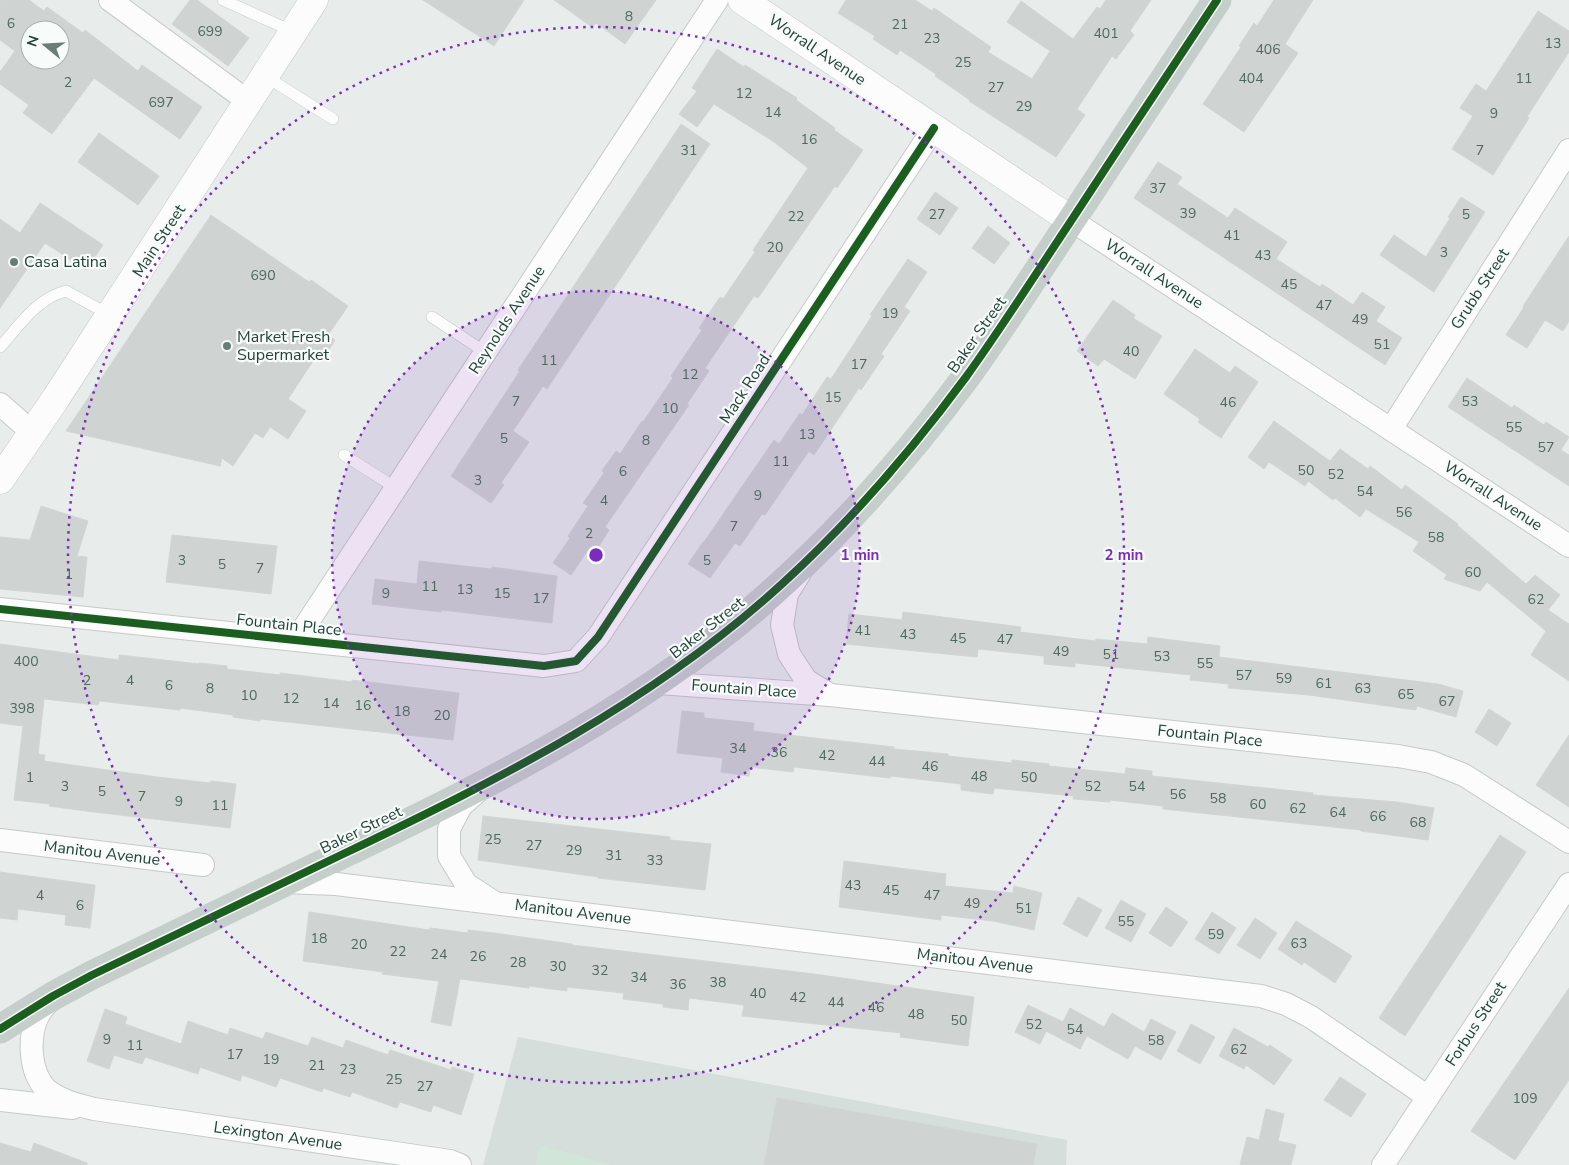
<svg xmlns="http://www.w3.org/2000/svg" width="1569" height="1165" font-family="'Nunito Sans',sans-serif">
	<rect width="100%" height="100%" fill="#e8edeb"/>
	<!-- built -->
	<polygon fill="#d6dedb" points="518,1037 1067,1140 1066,1165 483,1165"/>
	<!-- green -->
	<polygon fill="#d1e6d8" points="540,1145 611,1165 535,1165"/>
	<!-- building -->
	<g fill="#cfd4d2" stroke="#d1d6d4" fill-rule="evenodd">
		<path d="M0,0H29L44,11L47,7L83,33L85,30L138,71L142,65L202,107L180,139L94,78L52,134L23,113L29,105L0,84V72L15,51L0,40ZM30,30H60V60H30Z"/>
		<polygon points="190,0 197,0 249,38 228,66 172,24"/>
		<polygon points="423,0 524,0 494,46"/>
		<polygon points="554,0 656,0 625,44 596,23 592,27"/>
		<polygon points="846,0 915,0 932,11 934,8 991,47 988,52 1032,79 1050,51 1007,22 1021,1 1073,39 1097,7 1100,9 1106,0 1151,0 1130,31 1134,35 1116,59 1112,56 1077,109 1085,115 1056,157 969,101 970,100 935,76 936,74 900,50 897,55 873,39 875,36 838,13"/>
		<polygon points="1274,0 1313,0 1285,44 1298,53 1244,132 1203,104 1241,47 1239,46 1254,23 1257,26"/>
		<polygon points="1538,11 1569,31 1569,52 1527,117 1529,118 1493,175 1452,149 1473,116 1460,108 1476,84 1486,91"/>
		<polygon points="717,49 744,67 745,65 797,98 796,100 835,128 834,130 863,150 837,188 835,186 758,298 754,296 705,368 709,371 687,404 689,405 605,527 609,530 594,554 588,550 571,575 553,563 570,538 568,536 588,506 583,503 604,473 602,471 616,451 620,454 642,421 643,422 673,378 671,376 702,330 699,328 720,297 723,299 755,252 753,250 808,168 774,142 714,104 697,127 679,114 697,91 692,88"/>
		<polygon points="681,124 710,144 547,389 543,386 513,431 529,442 501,483 504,485 491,503 451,476 520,371 518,370"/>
		<polygon points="99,133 159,176 138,205 78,162"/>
		<polygon points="1158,162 1182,177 1177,184 1228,218 1235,208 1287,242 1276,259 1320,287 1322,284 1353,305 1362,292 1385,307 1376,321 1402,338 1385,365 1134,198"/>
		<polygon points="935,192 958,208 940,235 917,219"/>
		<polygon points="1461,197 1485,212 1434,292 1380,255 1394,235 1426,257 1450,218 1448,217"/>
		<polygon points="40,203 103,245 86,270 45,243 0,308 0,219 20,233"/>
		<polygon points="211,215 309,282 311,280 348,306 328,335 335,340 325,356 319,352 288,399 306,411 288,439 270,427 263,438 255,433 233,466 222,458 220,466 66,431"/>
		<polygon points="988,226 1010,243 994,264 972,248"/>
		<polygon points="1569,236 1569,321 1563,331 1545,320 1527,348 1506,335 1524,307 1523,306"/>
		<polygon points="908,259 927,272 904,307 910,311 881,354 884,356 861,390 859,388 814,455 809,451 765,515 762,514 740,546 735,543 710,578 688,564 703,542 704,542 774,440 779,444 800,413 802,415 827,377 831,379 872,316 870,315"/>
		<polygon points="1113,300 1135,315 1133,318 1162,336 1135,379 1104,359 1098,366 1077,351"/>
		<polygon points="1195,349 1230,373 1235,366 1258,382 1221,438 1198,422 1200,419 1164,394"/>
		<polygon points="1467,378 1512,408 1514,405 1544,425 1546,422 1569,437 1561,450 1569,455 1569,486 1448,407"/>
		<polygon points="1274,421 1330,461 1340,449 1368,469 1370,466 1402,490 1405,485 1458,524 1457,525 1526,584 1535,575 1560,595 1548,610 1569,624 1569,681 1531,655 1546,631 1487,582 1480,591 1444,579 1447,575 1413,551 1419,542 1366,509 1360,517 1335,498 1333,500 1308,481 1305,486 1269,462 1264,469 1248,457"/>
		<polygon points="41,506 88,521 77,556 87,557 83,597 0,589 0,537 30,540"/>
		<polygon points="172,535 277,546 271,594 166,582"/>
		<polygon points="419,561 492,569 492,567 557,576 552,623 441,610 441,612 372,604 375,579 417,584"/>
		<polygon points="903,612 1021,627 1020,632 1095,641 1096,639 1147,644 1148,637 1220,646 1219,657 1438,684 1463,691 1456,717 1417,706 1416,710 1309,695 1228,688 1229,684 1190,680 1191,675 1075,663 1075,667 1044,664 1044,656 978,649 977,657 846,644 849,614 902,620"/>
		<polygon points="0,644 119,660 119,655 199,664 199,663 227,666 227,669 280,675 280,673 352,682 352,680 459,693 453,740 260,719 260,721 233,717 233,715 180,708 180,710 99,701 98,705 44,699 38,754 45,755 44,761 157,777 210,783 211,781 236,784 230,828 86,811 49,806 50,804 14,800 23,726 0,723"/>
		<polygon points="1489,709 1511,723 1497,746 1475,732"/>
		<polygon points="682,711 704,713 704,718 754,723 753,731 894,747 894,749 948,754 948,756 1012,763 1012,760 1049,764 1049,766 1125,774 1126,768 1152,771 1152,776 1313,793 1313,795 1397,802 1434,808 1428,840 1361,831 1361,830 1163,809 1163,806 1110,800 1110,802 1073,799 1074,796 994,788 993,794 961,790 961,784 891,776 890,778 794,767 793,772 750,767 749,776 721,772 723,758 677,753"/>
		<polygon points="1569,735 1569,807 1536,785"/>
		<polygon points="483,816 670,837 670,840 711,844 705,890 598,878 598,877 478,860"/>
		<polygon points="1500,835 1526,852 1405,1036 1379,1018"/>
		<polygon points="844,861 946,874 945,886 1013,893 1014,886 1042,893 1034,930 993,921 941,915 941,920 839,907"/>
		<polygon points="0,872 95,885 90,928 65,925 66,915 18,909 17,920 0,918"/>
		<polygon points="1078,897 1102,910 1087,937 1063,924"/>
		<polygon points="1121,900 1146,914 1131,942 1105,928"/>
		<polygon points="1166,907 1188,922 1171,947 1149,933"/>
		<polygon points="309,912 429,930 430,928 468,933 468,930 494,933 572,944 572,945 814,974 974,997 968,1046 900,1037 901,1033 742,1016 744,1005 689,998 688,1010 663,1007 663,1004 623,999 624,993 567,987 567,991 529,986 529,988 460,979 451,1026 431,1022 439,981 382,974 383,972 303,961"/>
		<polygon points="1212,912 1236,928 1219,954 1195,939"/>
		<polygon points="1255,918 1277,933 1260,959 1237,945"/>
		<polygon points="1296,921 1352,956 1335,983 1304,962 1302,965 1278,949"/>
		<polygon points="1569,988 1569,1080 1515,1160 1471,1131"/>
		<polygon points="1028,1005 1063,1022 1070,1008 1104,1027 1112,1013 1144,1032 1151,1019 1176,1032 1161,1060 1135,1046 1128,1059 1087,1036 1080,1049 1046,1031 1040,1044 1015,1032"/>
		<polygon points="105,1009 127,1017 125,1024 181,1044 188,1021 228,1035 230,1028 263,1039 266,1032 308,1046 312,1037 343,1048 346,1040 388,1055 390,1050 451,1070 452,1067 474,1074 461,1115 433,1105 431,1112 400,1102 397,1108 352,1092 350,1097 323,1088 322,1092 280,1078 276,1087 242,1075 240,1081 200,1067 198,1074 145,1057 142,1064 114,1055 109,1069 87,1061"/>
		<polygon points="1191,1024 1215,1037 1200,1064 1177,1051"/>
		<polygon points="1234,1028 1268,1047 1270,1045 1292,1060 1274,1085 1246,1065 1244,1069 1219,1056"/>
		<polygon points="1340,1077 1366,1094 1351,1117 1324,1100"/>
		<polygon points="777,1098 1037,1144 1033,1165 764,1165"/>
		<polygon points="1266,1109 1284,1114 1278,1141 1296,1145 1291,1165 1240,1165 1247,1137 1259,1140"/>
		<polygon points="0,1143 31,1152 34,1143 87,1163 87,1165 0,1165"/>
	</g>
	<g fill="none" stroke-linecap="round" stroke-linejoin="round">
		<defs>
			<g id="service">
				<polyline points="223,0 294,32"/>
				<polyline points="265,76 333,119"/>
				<polyline points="432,317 485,352"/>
				<path d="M0,347C19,326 37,298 66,291L110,315"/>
				<polyline points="344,455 396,488"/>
			</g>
			<g id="minor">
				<polyline points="110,0 249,102"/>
				<polyline points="1071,220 1569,546"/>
				<polyline points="0,404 33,433"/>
				<polyline points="1391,429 1569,150"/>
				<polyline points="800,573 787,594 782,625 789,654 806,680 830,695"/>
				<polyline points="0,609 544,666 576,661 598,637 934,128"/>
				<polyline points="296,640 717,0"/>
				<polyline points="658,683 830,695 1398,756 1431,762 1464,775 1569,842"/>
				<polyline points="477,792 461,806 449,829 449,856 466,884 492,901"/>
				<polyline points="0,840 203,865"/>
				<polyline points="284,882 336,884 1261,996 1286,1004 1311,1017 1428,1097"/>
				<path d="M53,997C47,1003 42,1008 38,1016C28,1037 29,1073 47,1090C61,1101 78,1105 94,1109L450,1161L460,1165"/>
				<polyline points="0,1100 73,1108"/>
				<polyline points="1383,1165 1569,884"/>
			</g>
			<polyline id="tertiary" points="0,480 56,398 314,0"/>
			<polyline id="secondary" points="742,0 1071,220"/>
			<path id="trunk" d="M0,1029L53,996L92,975C175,935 258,895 341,855C500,779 652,703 783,583C851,521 912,450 966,377C1002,327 1035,275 1069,224C1118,149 1167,75 1217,0"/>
		</defs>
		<!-- service casing -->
		<use href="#service" stroke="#c5cac8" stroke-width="12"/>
		<!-- minor casing -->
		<use href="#minor" stroke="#c5cac8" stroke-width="24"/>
		<!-- tertiary casing -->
		<use href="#tertiary" stroke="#c5cac8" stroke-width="29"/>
		<!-- secondary casing -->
		<use href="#secondary" stroke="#c3cbc8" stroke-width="29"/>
		<!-- trunk casing -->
		<use href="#trunk" stroke="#c3ccc9" stroke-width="29"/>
		<!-- service -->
		<use href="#service" stroke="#fcfcfc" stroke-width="11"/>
		<!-- minor -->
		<use href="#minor" stroke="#fcfcfc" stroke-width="22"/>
		<!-- tertiary -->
		<use href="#tertiary" stroke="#fcfcfc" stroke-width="28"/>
		<!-- secondary -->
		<use href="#secondary" stroke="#fcfcfc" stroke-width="28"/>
		<!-- trunk -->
		<use href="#trunk" stroke="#c6cecc" stroke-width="28"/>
		<defs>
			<g id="cycleway">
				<polyline points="0,609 544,666 576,661 598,637 934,128"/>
				<path d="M0,1029L53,996L92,975C175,935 258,895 341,855C500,779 652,703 783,583C851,521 912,450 966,377C1002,327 1035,275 1069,224C1118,149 1167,75 1217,0"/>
			</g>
		</defs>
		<!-- cycleway casing -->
		<use href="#cycleway" stroke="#f7fbf9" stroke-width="11"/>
		<!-- cycleway -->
		<use href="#cycleway" stroke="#1b5e20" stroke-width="8"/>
	</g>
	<!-- distance rings -->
	<circle cx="596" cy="555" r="264" fill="#7b2cbf" fill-opacity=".12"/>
	<g fill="none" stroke="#7b2cbf" stroke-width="2.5" stroke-dasharray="2.5 5">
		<circle cx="596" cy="555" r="264"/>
		<circle cx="596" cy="555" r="528"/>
	</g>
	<!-- markers -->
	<g fill="#697e78" stroke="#f7fbf9" stroke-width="2">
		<circle cx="14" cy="262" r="5"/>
		<circle cx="227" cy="346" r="5"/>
	</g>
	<g text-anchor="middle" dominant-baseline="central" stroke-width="4.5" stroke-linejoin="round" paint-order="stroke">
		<!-- number labels -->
		<g font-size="14" fill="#506761">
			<text x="629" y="16">8</text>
			<text x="11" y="23">6</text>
			<text x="900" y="24">21</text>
			<text x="210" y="31">699</text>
			<text x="1106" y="33">401</text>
			<text x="932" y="38">23</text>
			<text x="1553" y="43">13</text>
			<text x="1268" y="49">406</text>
			<text x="963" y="62">25</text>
			<text x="1251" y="78">404</text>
			<text x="1524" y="78">11</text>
			<text x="68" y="82">2</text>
			<text x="996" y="87">27</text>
			<text x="744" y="93">12</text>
			<text x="161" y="102">697</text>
			<text x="1024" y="106">29</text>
			<text x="773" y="112">14</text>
			<text x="1494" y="113">9</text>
			<text x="809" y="139">16</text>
			<text x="689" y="150">31</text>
			<text x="1480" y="150">7</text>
			<text x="1158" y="188">37</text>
			<text x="1188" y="213">39</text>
			<text x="937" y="214">27</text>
			<text x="1466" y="214">5</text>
			<text x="796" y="216">22</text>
			<text x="1232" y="235">41</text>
			<text x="775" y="247">20</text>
			<text x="1444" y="252">3</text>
			<text x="1263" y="255">43</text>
			<text x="263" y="275">690</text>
			<text x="1289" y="284">45</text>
			<text x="1324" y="305">47</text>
			<text x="890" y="313">19</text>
			<text x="1360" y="319">49</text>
			<text x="1382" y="344">51</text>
			<text x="1131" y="351">40</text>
			<text x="549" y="360">11</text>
			<text x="859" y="364">17</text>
			<text x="690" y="374">12</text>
			<text x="833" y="397">15</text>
			<text x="516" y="401">7</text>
			<text x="1470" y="401">53</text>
			<text x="1228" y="402">46</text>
			<text x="670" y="408">10</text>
			<text x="1514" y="427">55</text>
			<text x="807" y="434">13</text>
			<text x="504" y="438">5</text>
			<text x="646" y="440">8</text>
			<text x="1546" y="447">57</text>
			<text x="781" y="461">11</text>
			<text x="1306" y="470">50</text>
			<text x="623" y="471">6</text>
			<text x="1336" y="474">52</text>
			<text x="478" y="480">3</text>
			<text x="1365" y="491">54</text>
			<text x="758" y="495">9</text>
			<text x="604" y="500">4</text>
			<text x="1404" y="512">56</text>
			<text x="734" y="526">7</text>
			<text x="589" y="533">2</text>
			<text x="1436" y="537">58</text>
			<text x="182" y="560">3</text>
			<text x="707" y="560">5</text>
			<text x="222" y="564">5</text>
			<text x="260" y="568">7</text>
			<text x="1473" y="572">60</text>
			<text x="69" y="574">1</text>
			<text x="430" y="586">11</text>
			<text x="465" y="589">13</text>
			<text x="386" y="593">9</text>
			<text x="502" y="593">15</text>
			<text x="541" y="598">17</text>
			<text x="1536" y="599">62</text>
			<text x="863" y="630">41</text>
			<text x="908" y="634">43</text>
			<text x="958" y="638">45</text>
			<text x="1005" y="639">47</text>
			<text x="1061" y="651">49</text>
			<text x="1111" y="654">51</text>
			<text x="1162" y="656">53</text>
			<text x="26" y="661">400</text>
			<text x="1205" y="663">55</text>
			<text x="1244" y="675">57</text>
			<text x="1284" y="678">59</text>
			<text x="87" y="680">2</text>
			<text x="130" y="680">4</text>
			<text x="1324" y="683">61</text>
			<text x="169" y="685">6</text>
			<text x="210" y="688">8</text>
			<text x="1363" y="688">63</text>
			<text x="1406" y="694">65</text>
			<text x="249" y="695">10</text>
			<text x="291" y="698">12</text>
			<text x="1447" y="701">67</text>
			<text x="331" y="703">14</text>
			<text x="363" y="705">16</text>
			<text x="22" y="708">398</text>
			<text x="402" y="711">18</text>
			<text x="442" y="715">20</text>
			<text x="738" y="748">34</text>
			<text x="779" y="752">36</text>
			<text x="827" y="755">42</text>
			<text x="877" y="761">44</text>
			<text x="930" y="766">46</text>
			<text x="979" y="776">48</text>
			<text x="30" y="777">1</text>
			<text x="1029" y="777">50</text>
			<text x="65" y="786">3</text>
			<text x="1093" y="786">52</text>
			<text x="1137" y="786">54</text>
			<text x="102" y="791">5</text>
			<text x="1178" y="794">56</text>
			<text x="142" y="796">7</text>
			<text x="1218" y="798">58</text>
			<text x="179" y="801">9</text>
			<text x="1258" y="804">60</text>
			<text x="220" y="805">11</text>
			<text x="1298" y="808">62</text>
			<text x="1338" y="812">64</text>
			<text x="1378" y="816">66</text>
			<text x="1418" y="822">68</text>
			<text x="493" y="839">25</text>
			<text x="534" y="845">27</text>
			<text x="574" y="850">29</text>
			<text x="614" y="855">31</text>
			<text x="655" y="860">33</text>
			<text x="853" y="885">43</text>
			<text x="891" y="890">45</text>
			<text x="40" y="895">4</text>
			<text x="932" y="895">47</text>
			<text x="972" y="903">49</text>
			<text x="80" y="905">6</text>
			<text x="1024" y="908">51</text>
			<text x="1126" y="921">55</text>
			<text x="1216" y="934">59</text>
			<text x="319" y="938">18</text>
			<text x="1299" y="943">63</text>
			<text x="359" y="944">20</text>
			<text x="398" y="951">22</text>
			<text x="439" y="954">24</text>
			<text x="478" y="956">26</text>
			<text x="518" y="962">28</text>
			<text x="558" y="966">30</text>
			<text x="600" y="970">32</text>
			<text x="639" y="977">34</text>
			<text x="718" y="982">38</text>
			<text x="678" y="984">36</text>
			<text x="758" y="993">40</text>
			<text x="798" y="997">42</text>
			<text x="836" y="1002">44</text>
			<text x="876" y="1007">46</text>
			<text x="916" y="1014">48</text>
			<text x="959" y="1020">50</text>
			<text x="1034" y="1024">52</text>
			<text x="1075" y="1029">54</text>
			<text x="107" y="1039">9</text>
			<text x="1156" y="1040">58</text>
			<text x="135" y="1045">11</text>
			<text x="1239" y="1049">62</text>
			<text x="235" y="1054">17</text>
			<text x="271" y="1059">19</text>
			<text x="317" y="1065">21</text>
			<text x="348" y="1069">23</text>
			<text x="394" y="1079">25</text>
			<text x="425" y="1086">27</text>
			<text x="1525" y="1098">109</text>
		</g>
		<!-- street labels -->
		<g font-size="16" fill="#24423a" stroke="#f7fbf9">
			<text transform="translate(817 50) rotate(34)">Worrall Avenue</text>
			<text transform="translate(159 241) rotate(-57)">Main Street</text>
			<text transform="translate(1154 274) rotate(33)">Worrall Avenue</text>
			<text transform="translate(1480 289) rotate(-57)">Grubb Street</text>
			<text transform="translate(507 320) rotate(-57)">Reynolds Avenue</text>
			<text transform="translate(977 335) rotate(-55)">Baker Street</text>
			<text transform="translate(745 389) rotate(-57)">Mack Road</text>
			<text transform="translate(1493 496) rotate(33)">Worrall Avenue</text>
			<text transform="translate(289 625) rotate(6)">Fountain Place</text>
			<text transform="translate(707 628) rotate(-38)">Baker Street</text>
			<text transform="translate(744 689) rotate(4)">Fountain Place</text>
			<text transform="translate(1210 736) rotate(6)">Fountain Place</text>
			<text transform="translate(361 830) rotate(-26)">Baker Street</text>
			<text transform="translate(102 853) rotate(7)">Manitou Avenue</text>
			<text transform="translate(573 912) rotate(7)">Manitou Avenue</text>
			<text transform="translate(975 961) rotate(7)">Manitou Avenue</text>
			<text transform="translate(1476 1024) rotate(-57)">Forbus Street</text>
			<text transform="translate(278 1136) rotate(8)">Lexington Avenue</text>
		</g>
		<!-- poi labels -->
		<g font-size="16" fill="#24423a" stroke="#f7fbf9" text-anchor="start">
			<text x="24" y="262">Casa Latina</text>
			<text x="237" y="337">Market Fresh<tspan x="237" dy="18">Supermarket</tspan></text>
		</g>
	</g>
	<circle cx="596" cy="555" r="8" fill="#7b2cbf" stroke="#f7fbf9" stroke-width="2.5"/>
	<g font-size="15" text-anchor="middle" font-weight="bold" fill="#7b2cbf" stroke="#f7fbf9" stroke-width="4.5" stroke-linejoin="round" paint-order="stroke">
		<text x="860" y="560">1 min</text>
		<text x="1124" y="560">2 min</text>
	</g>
	<!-- north arrow -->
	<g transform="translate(45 45) rotate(288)"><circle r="24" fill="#f7fbf9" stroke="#a3b1ad"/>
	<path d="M0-4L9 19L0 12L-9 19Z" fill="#697e78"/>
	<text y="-8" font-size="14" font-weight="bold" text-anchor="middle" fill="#24423a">N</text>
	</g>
</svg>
